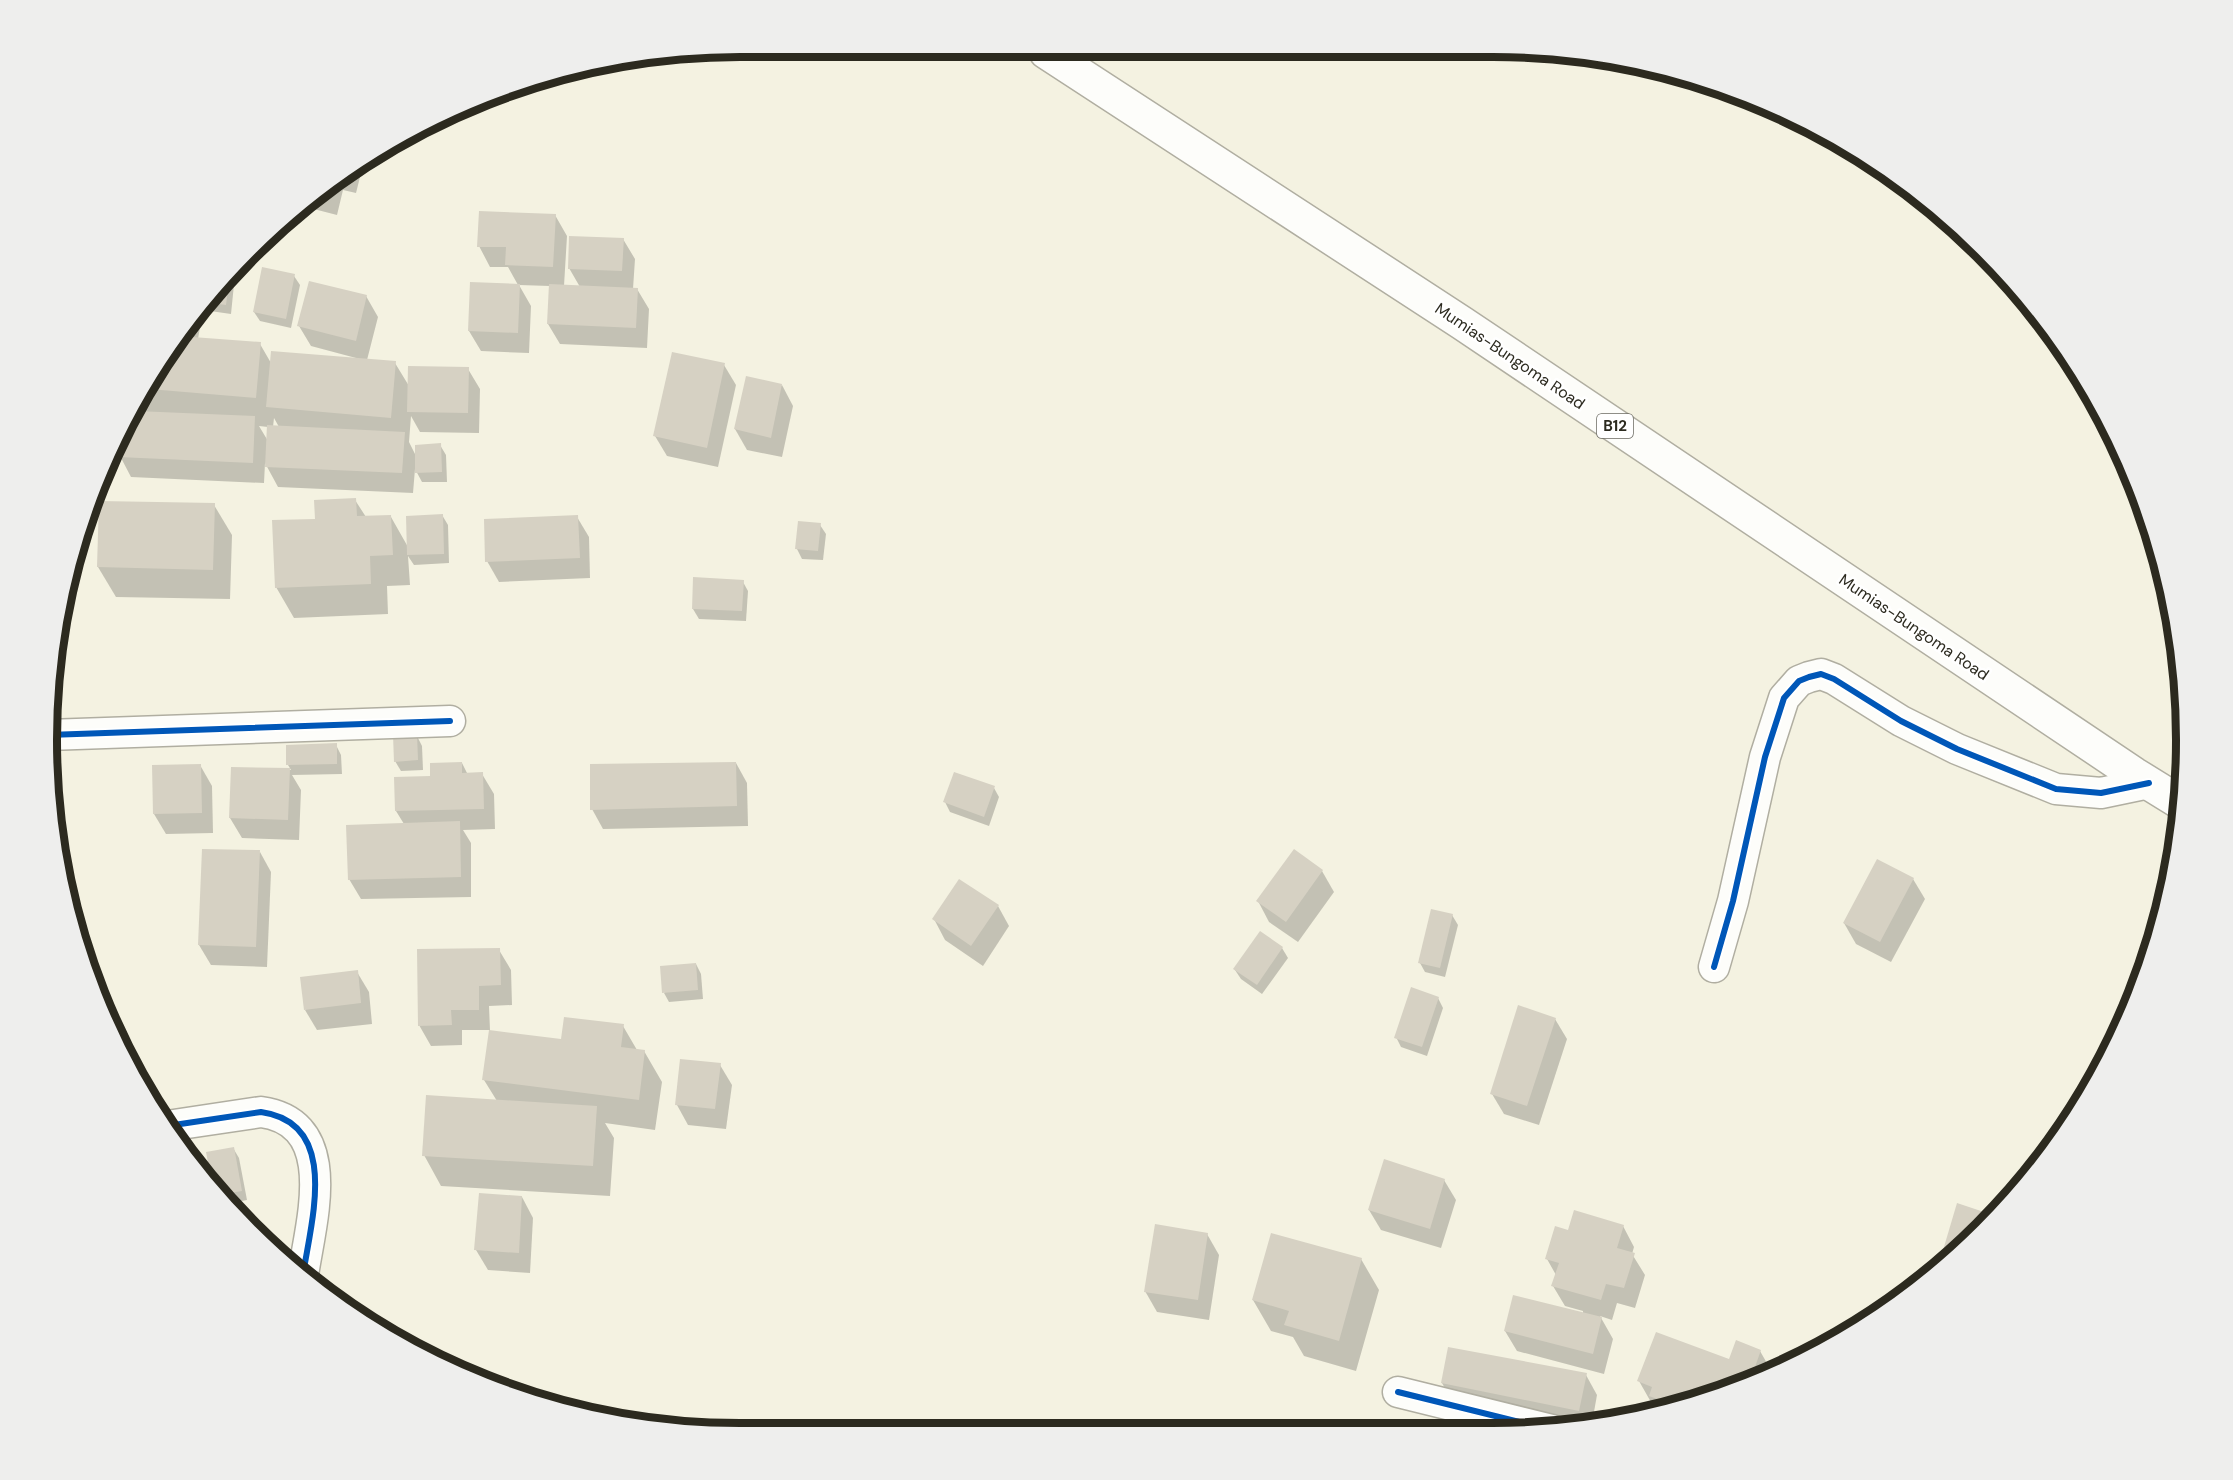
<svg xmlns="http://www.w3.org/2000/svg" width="2233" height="1480" font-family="'DM Sans',sans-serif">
	<rect width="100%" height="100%" fill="#f4f2e1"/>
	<!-- shadow -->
	<g fill="#0003" fill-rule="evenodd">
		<polygon points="358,162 362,169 356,193 343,190 337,215 302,206"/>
		<polygon points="555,215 567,236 564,286 580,287 569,268 623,239 635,259 633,289 637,289 649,309 647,348 560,344 548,324 550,286 519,285 531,306 529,353 481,351 469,331 518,285 508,267 490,267 479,246"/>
		<path d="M236,265L231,314L203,310L198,339L260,344L271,363L356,359V358L311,346L299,326L366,296L378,317L367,360L395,363L409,386L468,369L480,389L479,433L420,432L411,416L409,442L416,456L440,445L446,455L447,482H422L415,469L413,493L278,487L265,463L264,483L131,477L120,456L141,412L138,408L190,318ZM274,418L279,427H273ZM259,426L268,427V441Z"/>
		<polygon points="294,276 300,285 291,328 260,321 254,312"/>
		<polygon points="724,365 736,385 718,467 667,456 655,436"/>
		<polygon points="782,385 793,406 782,457 747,450 735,429"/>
		<polygon points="355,500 366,517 391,517 408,547 442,515 448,525 449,563 414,565 408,556 410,585 387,586 388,614 294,618 276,587 316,520"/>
		<polygon points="214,505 232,535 230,599 116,597 98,567"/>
		<polygon points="577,517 589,537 590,578 499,582 487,561"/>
		<polygon points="820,525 826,534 823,560 802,559 797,549"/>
		<polygon points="743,582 748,591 746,621 699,619 693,609"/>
		<polygon points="417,736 422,746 423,770 401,771 395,761"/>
		<polygon points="336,745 341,755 342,774 292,775 301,790 299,840 242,838 230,818 233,768 291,770 288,765"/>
		<polygon points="462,763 468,775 482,774 494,794 495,829 463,830 471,843 471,897 361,899 349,879 404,824 396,811"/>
		<polygon points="736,763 747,783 748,826 603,829 592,809"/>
		<polygon points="200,765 212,786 213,833 166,834 154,814"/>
		<polygon points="994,788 999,797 989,826 950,812 945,802"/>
		<polygon points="1294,851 1322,871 1334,892 1298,942 1269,922 1258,901"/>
		<polygon points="260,852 271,872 267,967 211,965 199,945"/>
		<polygon points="1913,879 1925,899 1891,962 1856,944 1844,923"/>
		<polygon points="998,906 1009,926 983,966 945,940 934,919"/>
		<polygon points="1452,915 1458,925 1445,977 1425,972 1420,963"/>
		<polygon points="79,941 87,941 93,951 92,972"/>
		<polygon points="1282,948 1288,958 1262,994 1241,979 1235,970"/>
		<polygon points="499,950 511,970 512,1005 489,1006 490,1030 462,1030 462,1045 431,1046 419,1025"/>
		<polygon points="696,964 701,974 703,999 669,1002 664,993"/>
		<polygon points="357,972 369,992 372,1024 317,1030 305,1010"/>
		<polygon points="1438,998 1443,1008 1427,1056 1401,1047 1396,1037"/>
		<polygon points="1555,1019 1567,1039 1539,1125 1504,1114 1492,1094"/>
		<polygon points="623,1026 637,1050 644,1051 662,1082 655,1130 605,1123 614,1138 610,1196 441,1186 424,1155 497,1101 484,1080 562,1041"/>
		<polygon points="720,1065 732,1085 726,1129 688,1125 677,1105"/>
		<polygon points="233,1148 239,1158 247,1200 226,1204 188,1155 197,1153 213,1180"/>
		<polygon points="1444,1180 1456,1200 1441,1248 1381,1230 1369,1210"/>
		<polygon points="480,1195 522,1197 533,1218 530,1273 488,1270 476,1250"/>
		<polygon points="1986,1214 1989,1221 1946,1262 1943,1257"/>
		<polygon points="1623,1226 1634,1247 1632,1254 1645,1275 1635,1308 1617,1303 1612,1320 1600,1316 1613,1339 1604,1374 1517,1351 1505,1331 1583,1314 1583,1311 1565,1306 1553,1286 1556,1275 1547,1259 1569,1232"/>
		<polygon points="1207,1234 1219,1255 1209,1320 1157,1312 1145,1291"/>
		<polygon points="1361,1259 1379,1290 1356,1371 1304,1356 1293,1337 1271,1331 1253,1300"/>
		<polygon points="1760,1351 1768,1365 1780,1369 1672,1410 1656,1411 1639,1381 1730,1361"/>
		<polygon points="1586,1375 1597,1395 1592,1423 1571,1427 1454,1404 1442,1383"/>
	</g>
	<!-- building -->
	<g fill="#d6d1c3">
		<polygon points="328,185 326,195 318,193 322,190"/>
		<polygon points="479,211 556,214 553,267 505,265 506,247 477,247"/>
		<polygon points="569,236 624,238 622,271 568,269"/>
		<polygon points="262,267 295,274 286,319 253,312"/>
		<polygon points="230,272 226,305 204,302"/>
		<polygon points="309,281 367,295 356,341 297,326"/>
		<polygon points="470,282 520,284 518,333 468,331"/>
		<polygon points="549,284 638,288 636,328 547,324"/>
		<polygon points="179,336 261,342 256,398 149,389"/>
		<polygon points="271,351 396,361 391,418 266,407"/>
		<polygon points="672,352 725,363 707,448 653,436"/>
		<polygon points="408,366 469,367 468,413 407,412"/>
		<polygon points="746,376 782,384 771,438 734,429"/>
		<polygon points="136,411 255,416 253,463 118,457 119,440"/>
		<polygon points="267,425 405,432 402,473 265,467"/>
		<polygon points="441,443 442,472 415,473 415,445"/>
		<polygon points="356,498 357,516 391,515 393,555 370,556 371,584 275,588 272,520 315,519 314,500"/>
		<polygon points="99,501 215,503 213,570 97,567"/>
		<polygon points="443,514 444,554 407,555 406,516"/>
		<polygon points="578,515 580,558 485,562 484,519"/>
		<polygon points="798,521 821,523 818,551 795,549"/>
		<polygon points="693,577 744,580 742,611 692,609"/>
		<polygon points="417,734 418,760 394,762 393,735"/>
		<polygon points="337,743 337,764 286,765 286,745"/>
		<polygon points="462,762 462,773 483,772 484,809 395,811 394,777 430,776 430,763"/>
		<polygon points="736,762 737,806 590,810 590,764"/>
		<polygon points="201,764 202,813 153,814 152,765"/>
		<polygon points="231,767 290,768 288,820 229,818"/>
		<polygon points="954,772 995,786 984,817 943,802"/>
		<polygon points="460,821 461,877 348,880 346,825"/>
		<polygon points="202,849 260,850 256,947 198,945"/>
		<polygon points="1294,849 1323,870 1286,922 1256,901"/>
		<polygon points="1877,859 1914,878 1880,942 1843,923"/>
		<polygon points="959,879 999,905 971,946 932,919"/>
		<polygon points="1431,909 1453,914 1440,968 1418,963"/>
		<polygon points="1260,931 1283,947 1257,985 1233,969"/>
		<polygon points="78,940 88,940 87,961 80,943"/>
		<polygon points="500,948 501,985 479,986 479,1010 451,1010 452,1025 418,1026 417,949"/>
		<polygon points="696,963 698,990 662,993 660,966"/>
		<polygon points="358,970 361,1003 304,1010 300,977"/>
		<polygon points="1411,987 1439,997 1422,1047 1394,1038"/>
		<polygon points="1518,1005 1556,1018 1527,1106 1490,1094"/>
		<polygon points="564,1017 624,1024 621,1047 645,1050 639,1100 482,1080 489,1030 561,1039"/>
		<polygon points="680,1059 721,1063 715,1109 675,1105"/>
		<polygon points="426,1095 597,1106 593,1166 422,1156"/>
		<polygon points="234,1147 242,1191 217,1195 213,1190 206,1152"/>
		<polygon points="198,1151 202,1175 187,1153"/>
		<polygon points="1384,1159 1445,1179 1430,1229 1368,1210"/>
		<polygon points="479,1193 522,1196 519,1253 474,1250"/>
		<polygon points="1957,1203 1987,1213 1982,1228 1948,1259 1941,1257"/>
		<polygon points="1574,1210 1624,1225 1617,1248 1635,1253 1624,1288 1606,1284 1601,1300 1551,1286 1559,1263 1545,1259 1555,1226 1568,1230"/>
		<polygon points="1155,1224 1208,1233 1198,1300 1144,1292"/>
		<polygon points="1271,1233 1362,1258 1339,1341 1284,1325 1289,1311 1252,1300"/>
		<polygon points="1513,1295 1602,1317 1593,1354 1504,1331"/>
		<polygon points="1656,1332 1729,1359 1736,1340 1761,1350 1750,1381 1679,1407 1649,1396 1652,1387 1637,1381"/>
		<polygon points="1448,1347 1587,1373 1579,1411 1441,1383"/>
		<polygon points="1764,1362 1782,1369 1758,1378"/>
	</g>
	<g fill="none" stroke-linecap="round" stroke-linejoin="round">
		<defs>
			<g id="minor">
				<polyline points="48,735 450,721"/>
				<polyline points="1714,967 1733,901 1765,757 1784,698 1799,681 1809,677 1821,674 1834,679 1901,721 1957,749 2056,789 2101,793 2149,783"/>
				<path d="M167,1126L261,1112C341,1123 311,1221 303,1275"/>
				<polyline points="1398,1392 1552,1430"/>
			</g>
			<polyline id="trunk" points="1046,52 1462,323 2134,774 2181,803"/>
		</defs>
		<!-- minor casing -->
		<use href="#minor" stroke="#b0aea1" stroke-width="33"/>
		<!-- trunk casing -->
		<use href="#trunk" stroke="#b0aea1" stroke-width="36"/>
		<!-- minor -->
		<use href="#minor" stroke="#fdfdfa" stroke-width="30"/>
		<!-- trunk -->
		<use href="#trunk" stroke="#fdfdfa" stroke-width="33"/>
		<defs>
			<g id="cycleway">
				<polyline points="48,735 450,721"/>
				<polyline points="1714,967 1733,901 1765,757 1784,698 1799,681 1809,677 1821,674 1834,679 1901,721 1957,749 2056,789 2101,793 2149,783"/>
				<path d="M167,1126L261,1112C341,1123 311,1221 303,1275"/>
				<polyline points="1398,1392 1552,1430"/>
			</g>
		</defs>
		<!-- cycleway casing -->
		<use href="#cycleway" stroke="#fff" stroke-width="10"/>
		<!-- cycleway -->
		<use href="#cycleway" stroke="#0057b8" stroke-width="6"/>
	</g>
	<g text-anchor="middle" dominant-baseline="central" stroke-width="5" stroke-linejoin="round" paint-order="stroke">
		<!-- shield labels -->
		<rect fill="#fff" stroke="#6b6a62" stroke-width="1.5" x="1597" y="414" width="36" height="24" rx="4.5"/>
		<g font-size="15" font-weight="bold" fill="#2c2a1f">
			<text x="1615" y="426">B12</text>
		</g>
		<!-- street labels -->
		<g font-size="16" fill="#2c2a1f" stroke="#fff">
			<text transform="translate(1510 356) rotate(34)">Mumias-Bungoma Road</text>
			<text transform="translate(1914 627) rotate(34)">Mumias-Bungoma Road</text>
		</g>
	</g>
	<!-- crop -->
	<path d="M0 0H2233V1480H0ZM740 57H1493A683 683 0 0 1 2176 740V740A683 683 0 0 1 1493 1423H740A683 683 0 0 1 57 740V740A683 683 0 0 1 740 57Z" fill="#eeeeed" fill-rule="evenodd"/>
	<path fill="none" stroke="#2c2a1f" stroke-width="8" d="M740 57H1493A683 683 0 0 1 2176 740V740A683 683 0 0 1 1493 1423H740A683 683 0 0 1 57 740V740A683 683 0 0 1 740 57Z"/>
</svg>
